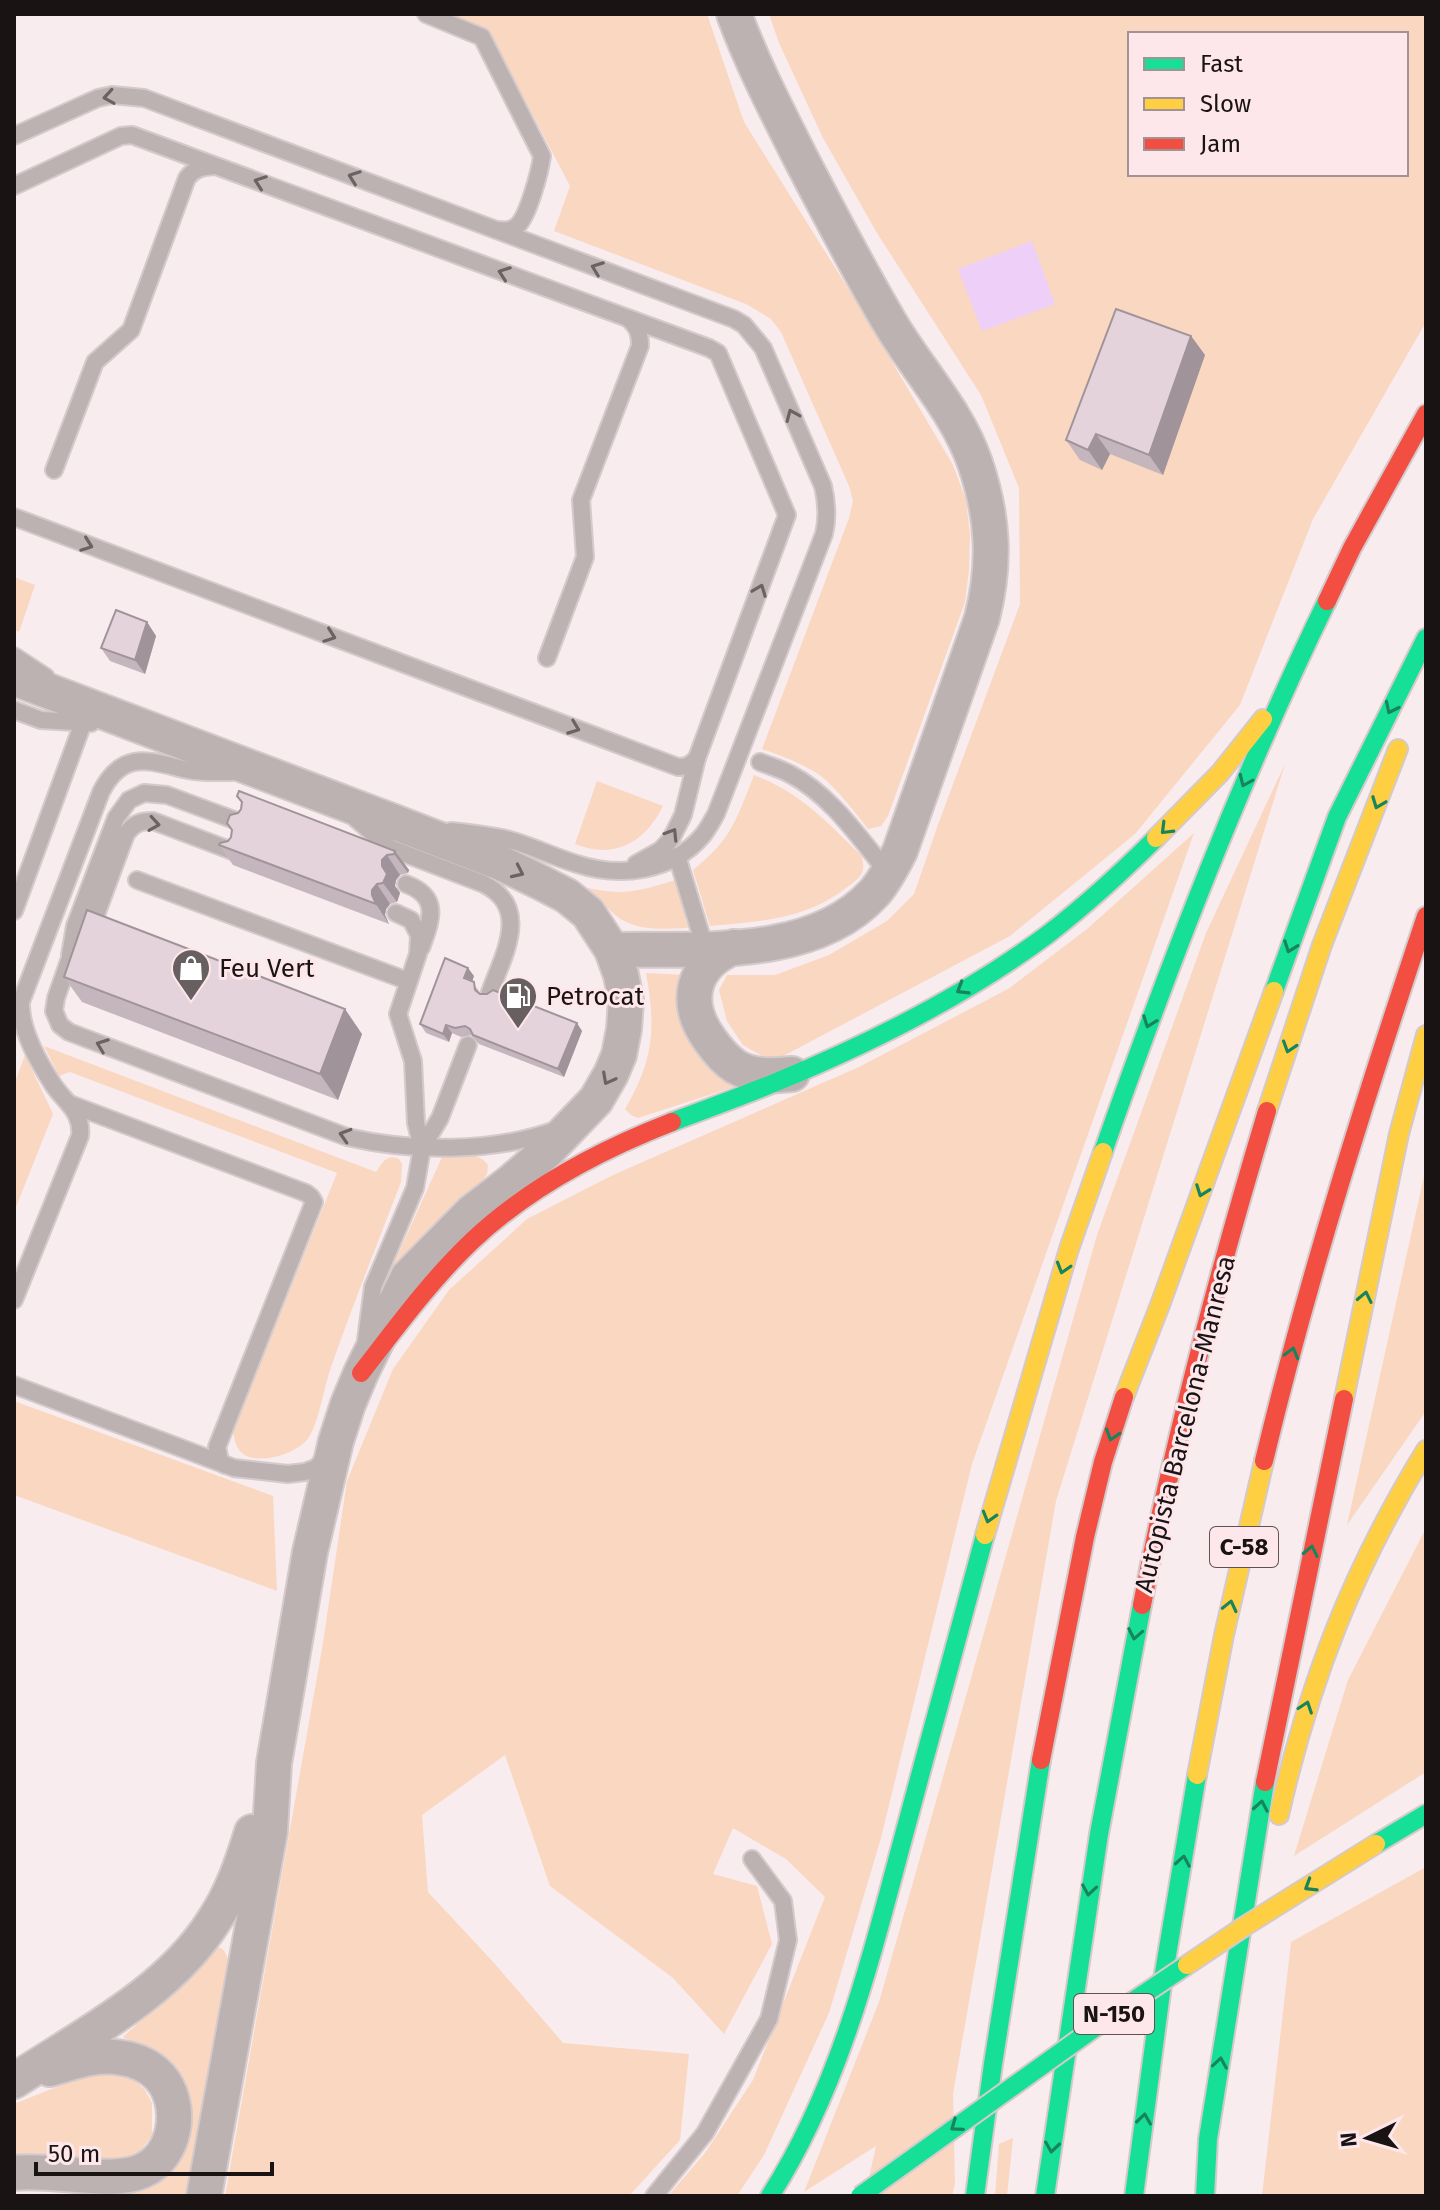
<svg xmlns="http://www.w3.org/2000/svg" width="1440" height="2210" font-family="'Fira Sans',sans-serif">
	<rect width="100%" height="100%" fill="#f8ecee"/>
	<!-- green -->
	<g fill="#fad7c1" fill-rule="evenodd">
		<path d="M447,14H707L744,122L856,301L953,465L966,500L970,535L969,570L965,602L888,816L881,826L868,829C854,811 839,791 821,776C804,764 782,756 762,749L849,518L853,501L849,486L781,332L771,319L746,304L554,231L570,186L488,30Z"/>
		<path d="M769,14H1426V322L1313,519L1240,705L1135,834L1010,936L772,1062L743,1045L727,1021L719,990L727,975H775L829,955L887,921L914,894L939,822L1020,604L1019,488L981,395L877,233L823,138L779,43ZM1130,34H1406V174H1130Z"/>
		<polygon points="14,577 35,585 19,632 14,630"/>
		<polygon points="1285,764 1056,1501 953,2094 955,2183 952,2196 865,2196 876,2146 804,2192 879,2002 1097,1235 1206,933"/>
		<path d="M754,775C803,794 825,821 862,856C862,861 864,865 863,869C862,877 853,883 847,887C808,919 758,922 710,926L693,870C732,839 736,820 754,775Z"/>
		<path d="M597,781L663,806C645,842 615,860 575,844Z"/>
		<polygon points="1194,833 972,1464 881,1838 829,2013 764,2155 737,2196 668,2196 705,2153 753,2080 825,1897 786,1859 733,1828 713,1874 757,1886 772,1944 724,2034 673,1978 550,1886 505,1755 422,1815 428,1892 495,1964 563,2043 689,2054 680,2140 629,2196 225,2196 323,1643 347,1481 393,1369 449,1290 527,1219 613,1175 859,1067 1008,989 1087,929"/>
		<path d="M675,880L688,928C663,929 633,932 613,913C603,904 595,895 584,887C622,896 638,892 675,880Z"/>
		<path d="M646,973L686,975L740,1085L638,1118L631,1115L625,1109C654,1060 656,1027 646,973Z"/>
		<path d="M44,1046L376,1172C382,1164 386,1153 399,1159L402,1164L401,1182C377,1245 351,1309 329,1373C324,1390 318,1423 309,1437C299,1452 271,1461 253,1458C238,1455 235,1444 233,1431L337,1173L70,1072L59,1076Z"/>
		<polygon points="25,1055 53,1114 14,1212 14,1085"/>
		<path d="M443,1155C459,1155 477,1150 488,1165L487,1174L481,1183L423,1236L389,1274Z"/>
		<polygon points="1426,1167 1426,1411 1347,1525"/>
		<polygon points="14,1401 273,1496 277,1591 14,1495"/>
		<polygon points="1426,1528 1426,1772 1294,1856 1348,1680"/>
		<polygon points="1426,1867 1426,2196 1262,2196 1291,1942"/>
		<path d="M214,1947C223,1947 225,1951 228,1959L186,2196H105C129,2194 146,2187 165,2172L155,2055L123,2037L186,1980Z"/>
		<polygon points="104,2073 134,2080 145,2090 152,2103 152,2136 134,2159 93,2161 36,2154 14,2155 14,2104 84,2076"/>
		<polygon points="1013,2138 1007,2196 995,2196 999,2144"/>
	</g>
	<!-- water -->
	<polygon fill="#eecff8" points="1032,241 1055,304 982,331 958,269"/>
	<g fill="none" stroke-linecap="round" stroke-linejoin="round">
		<defs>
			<g id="lane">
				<path d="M426,14L482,37L542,156C540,171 528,217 517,226C511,231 505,231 497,230"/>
				<path d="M14,136L98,98L112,95L144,98L734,319L744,325L763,348L823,486C827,503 828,517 824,534L716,814C712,821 708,829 703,835C672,872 620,878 577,864C553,857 530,845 506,839C488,835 469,833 451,831"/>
				<polyline points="14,186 121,136 132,135 709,348 718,353 787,515 697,758 683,815 671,839 661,850 636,864"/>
				<path d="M54,470L95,362L131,330L187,178C195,168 202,167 214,166"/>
				<path d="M14,517L678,767C687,767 691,765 697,758"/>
				<polyline points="14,656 46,677"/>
				<path d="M547,658L585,557L581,500L640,346C640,334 638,327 629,319"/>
				<polyline points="14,710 41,720 91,723"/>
				<path d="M760,762C770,766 781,769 790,774C831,795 860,839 889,874"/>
				<path d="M356,819L390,848L484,884C531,908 504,954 490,992"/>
				<path d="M235,852L153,821C141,821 134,823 126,834L90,931L69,961L56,998L54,1011L60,1025L69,1032L347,1137C413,1152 492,1153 556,1130"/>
				<polyline points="677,856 705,948"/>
				<polyline points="137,880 408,981"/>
				<path d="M406,884C441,897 431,920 421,948"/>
				<polyline points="14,911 83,723 88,706 85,704"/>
				<polyline points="70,955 75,926 116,818 129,800 144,793 167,795 245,824"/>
				<path d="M14,1020L101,792C123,749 149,761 188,770C201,773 218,772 232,772"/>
				<polyline points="70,1104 306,1193 311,1197 314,1202 217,1447 220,1461 225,1465"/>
				<polyline points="422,1148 440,1118 468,1045"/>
				<path d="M14,1300L80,1136C83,1111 63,1101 52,1083C38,1061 22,1033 21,1007"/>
				<polyline points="366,1340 373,1287 415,1188 422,1148 416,1123 413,1061 398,1014 418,954 419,935 411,920 396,913"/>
				<polyline points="14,1385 234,1468 288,1474 305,1472 316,1468 327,1456"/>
				<polyline points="654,2196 705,2133 769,2019 788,1940 783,1901 752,1859"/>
			</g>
			<g id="street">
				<polyline points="14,678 394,822 503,864 542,883 567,896 588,913 612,950 621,975 626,1000 624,1029 619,1055 611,1074 596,1100 547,1151 511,1182 472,1212 408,1277 361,1373 348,1404 336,1441 310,1552 274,1763 270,1831 204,2196"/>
				<path d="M734,947C691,965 683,1003 710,1040C717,1050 725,1060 736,1067C754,1077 772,1076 792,1074"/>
				<path d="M612,950C696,948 812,961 874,893C885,881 892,866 900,851L982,618C996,563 993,516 975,463C957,411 917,369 890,323C858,269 829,213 800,157C777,111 752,63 734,14"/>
				<path d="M14,2081C82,2036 168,1993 213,1922C232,1894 242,1864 252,1832"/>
				<path d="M14,2173C51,2168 111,2185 142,2171C177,2156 184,2104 160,2077C150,2066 136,2060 122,2058C97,2053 74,2062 50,2069"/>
			</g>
			<g id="fast">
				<polyline points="1274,991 1337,817 1426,638"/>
				<path d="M672,1122C706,1109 740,1097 774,1083C869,1044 965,996 1047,935C1086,905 1122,872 1156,838"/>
				<path d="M1103,1152C1169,965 1240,780 1327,601"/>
				<polyline points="1376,1844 1426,1814"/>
				<path d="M770,2196C838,2090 869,1966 901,1846C929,1742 957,1639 985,1535"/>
				<polyline points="975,2196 993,2064 1041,1760"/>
				<polyline points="1045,2196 1099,1834 1142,1605"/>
				<polyline points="1134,2196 1162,1985 1197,1775"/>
				<polyline points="1205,2196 1208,2139 1265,1782"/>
			</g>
			<g id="slow">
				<polyline points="1156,838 1220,773 1263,719"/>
				<polyline points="1267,1111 1322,945 1398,749"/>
				<polyline points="1124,1397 1160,1305 1274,991"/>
				<polyline points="1344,1399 1399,1134 1426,1035"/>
				<polyline points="985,1535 1069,1249 1103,1152"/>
				<polyline points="1197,1775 1224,1635 1264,1461"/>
				<path d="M1279,1815C1310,1679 1353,1569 1426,1450"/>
			</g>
			<g id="jam">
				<polyline points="1327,601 1352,548 1426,414"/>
				<path d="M361,1373C396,1328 430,1281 472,1241C528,1188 600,1150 672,1122"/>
				<path d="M1264,1461C1308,1277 1366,1096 1426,916"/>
				<path d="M1142,1605C1174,1438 1218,1274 1267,1111"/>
				<polyline points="1041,1760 1085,1537 1103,1462 1124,1397"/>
				<polyline points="1265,1782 1344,1399"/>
			</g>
		</defs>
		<!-- lane casing -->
		<use href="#lane" stroke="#d4cacc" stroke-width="20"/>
		<!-- street casing -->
		<use href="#street" stroke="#d4cacc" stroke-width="38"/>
		<!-- fast casing -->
		<use href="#fast" stroke="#d4cacc" stroke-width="22"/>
		<!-- slow casing -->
		<use href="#slow" stroke="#d4cacc" stroke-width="22"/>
		<!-- jam casing -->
		<use href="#jam" stroke="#d4cacc" stroke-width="22"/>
		<!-- lane -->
		<use href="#lane" stroke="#bdb2b2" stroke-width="16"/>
		<!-- street -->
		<use href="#street" stroke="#bdb2b2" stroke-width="34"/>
		<!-- fast -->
		<use href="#fast" stroke="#16e098" stroke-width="18"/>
		<!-- slow -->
		<use href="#slow" stroke="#ffcf43" stroke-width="18"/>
		<!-- jam -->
		<use href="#jam" stroke="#f24e42" stroke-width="18"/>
		<defs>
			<polyline id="fast-bridge" points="860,2196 1114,2014 1187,1965"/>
			<polyline id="slow-bridge" points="1187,1965 1245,1926 1376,1844"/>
		</defs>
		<!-- fast-bridge casing -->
		<use href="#fast-bridge" stroke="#d4cacc" stroke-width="22" stroke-linecap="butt"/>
		<!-- slow-bridge casing -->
		<use href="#slow-bridge" stroke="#d4cacc" stroke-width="22" stroke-linecap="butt"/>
		<!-- fast-bridge -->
		<use href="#fast-bridge" stroke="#16e098" stroke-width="18"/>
		<!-- slow-bridge -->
		<use href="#slow-bridge" stroke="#ffcf43" stroke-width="18"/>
	</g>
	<!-- wall -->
	<g fill="#c5b5bd">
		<polygon points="1191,336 1205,355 1163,475 1110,454 1102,470 1080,460 1066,440"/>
		<polygon points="147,622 156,636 145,674 110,661 101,648"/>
		<polygon points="219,845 395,851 409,870 408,873 400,875 396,880 395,886 400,893 397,902 390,904 386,909 385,915 389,924 233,865"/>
		<polygon points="474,976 472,982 479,991 480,994 582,1031 564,1077 479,1044 471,1035 461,1037 452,1033 449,1042 426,1033 420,1024"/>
		<polygon points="64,977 362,1034 338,1100 82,1002"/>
	</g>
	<!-- shaded-wall -->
	<g fill="#a0949a">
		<polygon points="1191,336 1205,355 1163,475 1149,455"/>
		<polygon points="1096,434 1110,454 1102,470 1088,450"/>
		<polygon points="147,622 156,636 145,674 135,660"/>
		<polygon points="395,851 409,870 408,873 394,854"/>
		<polygon points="387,855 400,875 396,880 395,886 400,893 397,902 383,883 382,860"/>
		<polygon points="377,884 390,904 386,909 385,915 389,924 376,904 372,895 372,890"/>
		<polygon points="468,968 474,976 470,987 464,978"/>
		<polygon points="345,1009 362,1034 338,1100 320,1074"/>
		<polygon points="577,1023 582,1031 564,1077 558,1069"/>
		<polygon points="446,1025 452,1033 449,1042 443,1034"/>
	</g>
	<!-- building -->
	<g fill="#e5d3dc" stroke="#a0949a" stroke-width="2">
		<polygon points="1116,309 1191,336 1149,455 1096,434 1088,450 1066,440"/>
		<polygon points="116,610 147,622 135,660 101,648"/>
		<polygon points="239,791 395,851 394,854 387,855 382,860 382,866 387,874 383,883 377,884 372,890 372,895 376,904 219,845 220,843 228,841 231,837 232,830 227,823 230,815 238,813 241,809 242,802 237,796"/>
		<polygon points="87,910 345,1009 320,1074 64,977"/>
		<polygon points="445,958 468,968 464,978 474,982 475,990 480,994 487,994 493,990 577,1023 558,1069 473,1035 470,1029 465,1026 455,1028 446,1025 443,1034 420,1024"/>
	</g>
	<!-- one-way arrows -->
	<defs><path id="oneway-chevron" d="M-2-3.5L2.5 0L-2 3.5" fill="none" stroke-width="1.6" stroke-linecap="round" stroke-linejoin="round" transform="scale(2)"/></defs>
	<g stroke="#6c6263">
		<use href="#oneway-chevron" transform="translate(109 97) rotate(171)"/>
		<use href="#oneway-chevron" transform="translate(354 177) rotate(-160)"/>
		<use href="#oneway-chevron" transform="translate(260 182) rotate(-160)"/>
		<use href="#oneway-chevron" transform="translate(597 268) rotate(-159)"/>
		<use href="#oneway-chevron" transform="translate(504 273) rotate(-160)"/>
		<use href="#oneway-chevron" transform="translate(792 415) rotate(-113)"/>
		<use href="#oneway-chevron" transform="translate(87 545) rotate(20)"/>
		<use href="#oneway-chevron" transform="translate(760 590) rotate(-69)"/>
		<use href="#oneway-chevron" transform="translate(330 636) rotate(20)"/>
		<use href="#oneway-chevron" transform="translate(574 728) rotate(21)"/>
		<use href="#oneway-chevron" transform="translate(154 824) rotate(9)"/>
		<use href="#oneway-chevron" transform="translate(672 834) rotate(-58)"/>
		<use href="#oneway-chevron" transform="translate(518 872) rotate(25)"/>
		<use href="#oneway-chevron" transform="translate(102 1045) rotate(-159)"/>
		<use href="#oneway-chevron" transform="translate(608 1079) rotate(118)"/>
		<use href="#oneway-chevron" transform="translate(345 1135) rotate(-163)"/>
	</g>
	<g stroke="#18845d">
		<use href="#oneway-chevron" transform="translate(1391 708) rotate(116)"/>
		<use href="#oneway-chevron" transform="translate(1245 781) rotate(114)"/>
		<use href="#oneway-chevron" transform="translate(1378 803) rotate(111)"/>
		<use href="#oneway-chevron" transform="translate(1166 829) rotate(135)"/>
		<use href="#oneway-chevron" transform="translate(1290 947) rotate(110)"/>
		<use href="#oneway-chevron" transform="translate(962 989) rotate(149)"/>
		<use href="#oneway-chevron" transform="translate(1149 1022) rotate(110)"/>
		<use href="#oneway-chevron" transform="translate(1289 1047) rotate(108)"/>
		<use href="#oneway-chevron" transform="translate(1202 1191) rotate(110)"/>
		<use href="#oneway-chevron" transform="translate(1063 1268) rotate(107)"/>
		<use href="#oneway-chevron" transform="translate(1365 1297) rotate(-78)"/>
		<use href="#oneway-chevron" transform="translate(1292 1353) rotate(-75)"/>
		<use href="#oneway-chevron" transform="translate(1112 1435) rotate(108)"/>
		<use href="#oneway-chevron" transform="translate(989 1517) rotate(106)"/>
		<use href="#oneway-chevron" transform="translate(1311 1551) rotate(-78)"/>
		<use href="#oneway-chevron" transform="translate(1230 1606) rotate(-77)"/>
		<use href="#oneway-chevron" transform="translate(1135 1634) rotate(101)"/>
		<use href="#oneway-chevron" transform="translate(1306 1707) rotate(-71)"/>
		<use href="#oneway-chevron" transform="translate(1261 1806) rotate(-80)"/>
		<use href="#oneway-chevron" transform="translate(1183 1861) rotate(-80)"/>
		<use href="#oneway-chevron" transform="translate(1310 1886) rotate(148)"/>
		<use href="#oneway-chevron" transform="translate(1089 1890) rotate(99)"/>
		<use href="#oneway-chevron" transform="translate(1220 2063) rotate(-81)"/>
		<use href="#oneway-chevron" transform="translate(1144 2119) rotate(-82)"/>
		<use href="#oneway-chevron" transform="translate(956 2126) rotate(144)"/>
		<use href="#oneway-chevron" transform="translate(1052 2147) rotate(98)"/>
	</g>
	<!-- icons -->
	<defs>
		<symbol id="shop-pin" viewBox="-11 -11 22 30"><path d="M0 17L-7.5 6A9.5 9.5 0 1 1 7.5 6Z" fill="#685f60" stroke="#fde7eb"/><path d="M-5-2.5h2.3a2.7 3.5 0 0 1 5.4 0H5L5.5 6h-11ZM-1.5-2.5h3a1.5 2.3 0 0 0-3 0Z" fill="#fff"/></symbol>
		<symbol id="fuel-pin" viewBox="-11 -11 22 30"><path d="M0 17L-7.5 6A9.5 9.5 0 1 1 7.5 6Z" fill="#685f60" stroke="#fde7eb"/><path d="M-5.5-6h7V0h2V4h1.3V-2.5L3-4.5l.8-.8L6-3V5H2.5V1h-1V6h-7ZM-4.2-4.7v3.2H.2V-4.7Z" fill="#fff"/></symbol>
	</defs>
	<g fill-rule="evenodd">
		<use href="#shop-pin" x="169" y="946" width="44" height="60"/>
		<use href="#fuel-pin" x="496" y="974" width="44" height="60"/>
	</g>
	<g text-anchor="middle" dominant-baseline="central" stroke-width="6" stroke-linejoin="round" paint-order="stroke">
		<!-- shield labels -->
		<g fill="#fde7eb" stroke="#5e5354" stroke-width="2">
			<rect x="1210" y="1527" width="68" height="40" rx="6"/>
			<rect x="1074" y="1994" width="80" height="40" rx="6"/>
		</g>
		<g font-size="24" font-weight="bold" fill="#1a1314">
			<text x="1244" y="1547">C-58</text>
			<text x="1114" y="2014">N-150</text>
		</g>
		<!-- poi labels -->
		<g font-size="26" fill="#1a1314" stroke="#fde7eb" text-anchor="start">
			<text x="219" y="968">Feu Vert</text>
			<text x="546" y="996">Petrocat</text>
		</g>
		<!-- street labels -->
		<g font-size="26" fill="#1a1314" stroke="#fde7eb">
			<text transform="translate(1185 1424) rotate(-76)">Autopista Barcelona-Manresa</text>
		</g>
	</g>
	<!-- border -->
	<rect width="1440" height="2210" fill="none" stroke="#1a1314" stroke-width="32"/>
	<!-- legend -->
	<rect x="1128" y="32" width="280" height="144" fill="#fde7eb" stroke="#a29295" stroke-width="2"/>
	<rect x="1144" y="58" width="40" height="12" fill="#16e098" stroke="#a29295" stroke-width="2"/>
	<text x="1200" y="72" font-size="24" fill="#1a1314">Fast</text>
	<rect x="1144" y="98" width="40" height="12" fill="#ffcf43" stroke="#a29295" stroke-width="2"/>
	<text x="1200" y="112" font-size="24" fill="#1a1314">Slow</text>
	<rect x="1144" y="138" width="40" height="12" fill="#f24e42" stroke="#a29295" stroke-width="2"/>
	<text x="1200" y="152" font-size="24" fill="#1a1314">Jam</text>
	<!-- north arrow -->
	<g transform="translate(1368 2138) rotate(265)" stroke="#fde7eb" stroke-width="6" paint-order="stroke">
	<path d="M0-6L14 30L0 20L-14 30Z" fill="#1a1314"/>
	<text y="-12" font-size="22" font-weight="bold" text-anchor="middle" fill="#1a1314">N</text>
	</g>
	<!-- scale -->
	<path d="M36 2162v12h236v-12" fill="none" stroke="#1a1314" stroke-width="4"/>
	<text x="48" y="2162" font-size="24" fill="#1a1314" stroke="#fde7eb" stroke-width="6" paint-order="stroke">50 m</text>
</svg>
